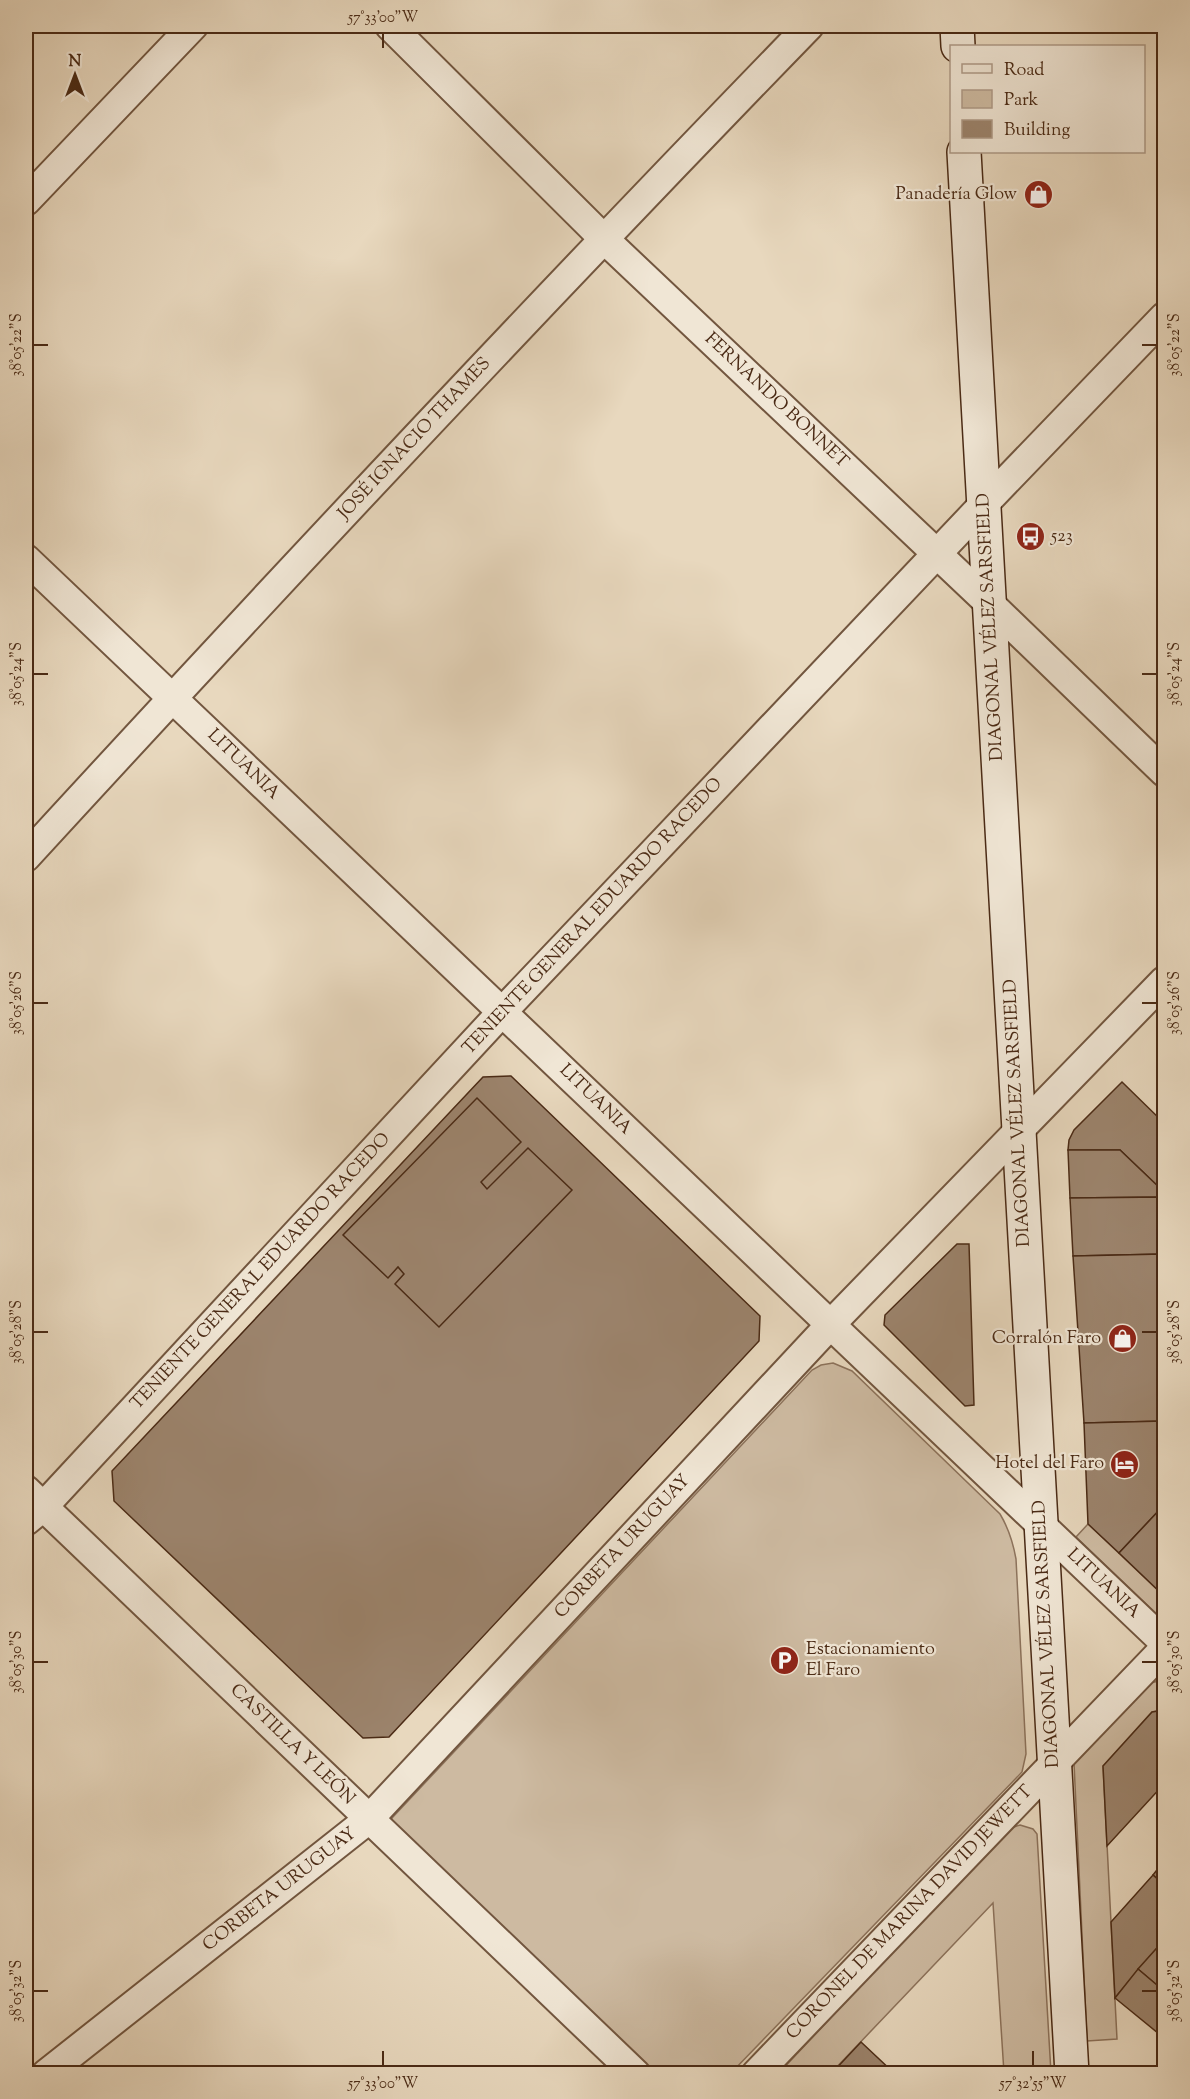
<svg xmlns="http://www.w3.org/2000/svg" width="1190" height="2099" font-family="'Sorts Mill Goudy',serif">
	<rect width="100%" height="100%" fill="#e8d8be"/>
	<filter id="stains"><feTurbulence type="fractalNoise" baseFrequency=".00333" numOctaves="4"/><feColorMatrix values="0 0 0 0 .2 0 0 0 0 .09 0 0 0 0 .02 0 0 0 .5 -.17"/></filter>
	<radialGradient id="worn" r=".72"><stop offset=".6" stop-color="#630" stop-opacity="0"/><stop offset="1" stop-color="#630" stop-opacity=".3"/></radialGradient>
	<!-- green -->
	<g fill="#cdbaa1" stroke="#8c725b" stroke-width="1.5">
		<path d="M833,1363L852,1371L1000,1514C1009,1529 1013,1542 1016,1559L1026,1754L1022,1772L731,2073H647L390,1825L392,1818L812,1370L821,1365Z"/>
		<polygon points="1088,1524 1164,1596 1164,1621 1076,1537"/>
		<polygon points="1164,1680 1164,1710 1152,1712 1103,1766 1117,2039 1087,2041 1074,1763 1150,1683"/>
		<polygon points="1020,1825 1033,1829 1037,1834 1051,2073 1004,2073 993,1903 831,2073 778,2074 1005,1832 1011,1828"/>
	</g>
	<!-- building -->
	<g fill="#9c846d" stroke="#4a2a15" stroke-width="1.5">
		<polygon points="511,1076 760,1316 759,1341 389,1737 363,1738 114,1501 112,1471 483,1077"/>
		<polygon points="1122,1082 1164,1123 1164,1192 1120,1150 1068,1150 1069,1140 1074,1130"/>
		<polygon points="477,1098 521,1142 481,1182 487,1189 528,1148 572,1190 439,1327 395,1284 404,1274 398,1267 388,1278 343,1235"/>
		<polygon points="1068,1150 1120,1150 1164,1192 1164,1197 1070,1198"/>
		<polygon points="1164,1197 1164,1254 1073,1256 1070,1198"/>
		<polygon points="957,1244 969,1244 974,1405 965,1406 884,1325 885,1315"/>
		<polygon points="1164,1254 1164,1421 1084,1423 1073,1256"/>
		<polygon points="1164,1421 1164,1505 1119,1553 1088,1524 1084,1423"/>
		<polygon points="1164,1505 1164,1596 1119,1553"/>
		<polygon points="1164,1710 1164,1784 1107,1846 1103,1766 1152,1712"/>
		<polygon points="1164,1861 1164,1885 1153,1875"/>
		<polygon points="1153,1875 1164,1885 1164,1940 1115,1998 1111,1922"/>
		<polygon points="1164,1940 1164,1991 1138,1969"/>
		<polygon points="1138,1969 1164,1991 1164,2038 1115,1998"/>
		<polygon points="861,2042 895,2074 831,2074"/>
	</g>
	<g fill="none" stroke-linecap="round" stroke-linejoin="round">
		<defs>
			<g id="street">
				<polyline points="390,26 603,238 989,603 1164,772"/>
				<polyline points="26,201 193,26"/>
				<polyline points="26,559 1164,1642"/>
				<path d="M26,857C283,577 544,299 809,26"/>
				<polyline points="26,1490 636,2074"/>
				<polyline points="26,1521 43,1507 502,1012 984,504 1164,317"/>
				<polyline points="46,2074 369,1819 831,1324 1164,981"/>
				<polyline points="756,2074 1164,1649"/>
			</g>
			<g id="secondary">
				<polyline points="957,26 958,46"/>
				<polyline points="964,152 1072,2074"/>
			</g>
		</defs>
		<!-- street casing -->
		<use href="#street" stroke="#72563f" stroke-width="32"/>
		<!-- secondary casing -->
		<use href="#secondary" stroke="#4a2a15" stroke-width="36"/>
		<!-- street -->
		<use href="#street" stroke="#f0e6d5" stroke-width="28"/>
		<!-- secondary -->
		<use href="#secondary" stroke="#f0e6d5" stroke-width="33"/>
	</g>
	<!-- ticks -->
	<path fill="none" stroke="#4a2a15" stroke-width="2" d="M383,33V48M33,345H48M1142,345H1157M33,674H48M1142,674H1157M33,1003H48M1142,1003H1157M33,1332H48M1142,1332H1157M33,1662H48M1142,1662H1157M33,1991H48M1142,1991H1157M383,2051V2066M1033,2051V2066"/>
	<!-- icons -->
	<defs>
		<symbol id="shop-disc" viewBox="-11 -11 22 22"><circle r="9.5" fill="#8f2418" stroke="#f0e6d5"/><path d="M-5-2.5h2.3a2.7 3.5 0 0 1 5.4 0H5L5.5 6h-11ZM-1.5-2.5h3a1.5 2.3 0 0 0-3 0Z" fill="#fff"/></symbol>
		<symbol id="bus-disc" viewBox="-11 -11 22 22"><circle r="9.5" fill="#8f2418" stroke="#f0e6d5"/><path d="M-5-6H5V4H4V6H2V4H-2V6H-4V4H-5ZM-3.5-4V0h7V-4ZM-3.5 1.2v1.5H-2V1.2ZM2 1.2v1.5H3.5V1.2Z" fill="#fff"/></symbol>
		<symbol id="hotel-disc" viewBox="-11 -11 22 22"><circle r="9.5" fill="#8f2418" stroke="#f0e6d5"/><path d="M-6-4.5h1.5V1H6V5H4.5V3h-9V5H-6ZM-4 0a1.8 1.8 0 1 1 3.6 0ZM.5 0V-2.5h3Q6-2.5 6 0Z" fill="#fff"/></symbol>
		<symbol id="parking-disc" viewBox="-11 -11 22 22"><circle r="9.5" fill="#8f2418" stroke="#f0e6d5"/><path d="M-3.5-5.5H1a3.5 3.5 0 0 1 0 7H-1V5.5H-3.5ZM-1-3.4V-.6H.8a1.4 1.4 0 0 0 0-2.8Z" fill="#fff"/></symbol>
	</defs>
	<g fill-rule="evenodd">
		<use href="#shop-disc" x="1022" y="178" width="33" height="33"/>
		<use href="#bus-disc" x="1014" y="520" width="33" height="33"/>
		<use href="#shop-disc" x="1106" y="1322" width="33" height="33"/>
		<use href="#hotel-disc" x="1108" y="1448" width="33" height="33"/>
		<use href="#parking-disc" x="768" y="1644" width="33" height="33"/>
	</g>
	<g text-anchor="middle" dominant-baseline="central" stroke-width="4.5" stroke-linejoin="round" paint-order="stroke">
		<!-- poi labels -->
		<g font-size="18" fill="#4a2a15" stroke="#f0e6d5" text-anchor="end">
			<text x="1017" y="195">Panadería Glow</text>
			<text x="1051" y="537" text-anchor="start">523</text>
			<text x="1101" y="1339">Corralón Faro</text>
			<text x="1104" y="1464">Hotel del Faro</text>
			<text x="806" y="1650" text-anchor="start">Estacionamiento<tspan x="806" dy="21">El Faro</tspan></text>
		</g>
		<!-- street labels -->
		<g font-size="18" fill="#4a2a15" stroke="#f0e6d5">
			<text transform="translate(776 401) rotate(43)">FERNANDO BONNET</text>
			<text transform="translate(415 439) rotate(-47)">JOSÉ IGNACIO THAMES</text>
			<text transform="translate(991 627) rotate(-93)">DIAGONAL VÉLEZ SARSFIELD</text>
			<text transform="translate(243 765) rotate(44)">LITUANIA</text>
			<text transform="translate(593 917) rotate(-47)">TENIENTE GENERAL EDUARDO RACEDO</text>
			<text transform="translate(595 1100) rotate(44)">LITUANIA</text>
			<text transform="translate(1018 1113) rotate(-93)">DIAGONAL VÉLEZ SARSFIELD</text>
			<text transform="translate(261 1272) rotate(-47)">TENIENTE GENERAL EDUARDO RACEDO</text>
			<text transform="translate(623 1547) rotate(-47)">CORBETA URUGUAY</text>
			<text transform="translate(1103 1584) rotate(43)">LITUANIA</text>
			<text transform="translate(1047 1634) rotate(-93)">DIAGONAL VÉLEZ SARSFIELD</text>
			<text transform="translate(292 1745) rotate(44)">CASTILLA Y LEÓN</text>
			<text transform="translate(280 1890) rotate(-38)">CORBETA URUGUAY</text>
			<text transform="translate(910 1913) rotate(-46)">CORONEL DE MARINA DAVID JEWETT</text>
		</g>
	</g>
	<!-- margin -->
	<rect width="1190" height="2099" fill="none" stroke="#e8d8be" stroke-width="66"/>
	<!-- legend -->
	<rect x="950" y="45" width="195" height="108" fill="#f0e6d5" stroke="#ae9b88" stroke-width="1.5"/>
	<rect x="962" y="64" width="30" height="9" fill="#f0e6d5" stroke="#ae9b88" stroke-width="1.5"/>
	<text x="1004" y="75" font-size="18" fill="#4a2a15">Road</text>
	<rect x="962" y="90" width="30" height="18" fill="#cdbaa1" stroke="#ae9b88" stroke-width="1.5"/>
	<text x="1004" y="105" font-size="18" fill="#4a2a15">Park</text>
	<rect x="962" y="120" width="30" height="18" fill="#9c846d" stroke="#ae9b88" stroke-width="1.5"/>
	<text x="1004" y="135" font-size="18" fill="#4a2a15">Building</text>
	<!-- north arrow -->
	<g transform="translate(75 75)" stroke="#f0e6d5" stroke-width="4.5" paint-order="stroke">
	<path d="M0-4.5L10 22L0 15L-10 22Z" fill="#4a2a15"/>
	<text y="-9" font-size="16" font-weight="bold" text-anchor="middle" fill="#4a2a15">N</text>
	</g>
	<rect x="33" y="33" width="1124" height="2033" fill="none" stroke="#4a2a15" stroke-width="2"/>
	<g font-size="15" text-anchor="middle" fill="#4a2a15">
		<text x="383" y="22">57°33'00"W</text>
		<text transform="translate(16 345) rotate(-90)" y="5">38°05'22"S</text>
		<text transform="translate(1174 345) rotate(-90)" y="5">38°05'22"S</text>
		<text transform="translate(16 674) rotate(-90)" y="5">38°05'24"S</text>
		<text transform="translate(1174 674) rotate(-90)" y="5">38°05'24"S</text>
		<text transform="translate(16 1003) rotate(-90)" y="5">38°05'26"S</text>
		<text transform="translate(1174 1003) rotate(-90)" y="5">38°05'26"S</text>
		<text transform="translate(16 1332) rotate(-90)" y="5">38°05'28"S</text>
		<text transform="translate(1174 1332) rotate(-90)" y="5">38°05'28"S</text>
		<text transform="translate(16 1662) rotate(-90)" y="5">38°05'30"S</text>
		<text transform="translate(1174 1662) rotate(-90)" y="5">38°05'30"S</text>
		<text transform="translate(16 1991) rotate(-90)" y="5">38°05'32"S</text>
		<text transform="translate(1174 1991) rotate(-90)" y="5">38°05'32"S</text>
		<text x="383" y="2088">57°33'00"W</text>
		<text x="1033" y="2088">57°32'55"W</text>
	</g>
	<rect width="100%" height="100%" filter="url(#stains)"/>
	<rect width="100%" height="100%" fill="url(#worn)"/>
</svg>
